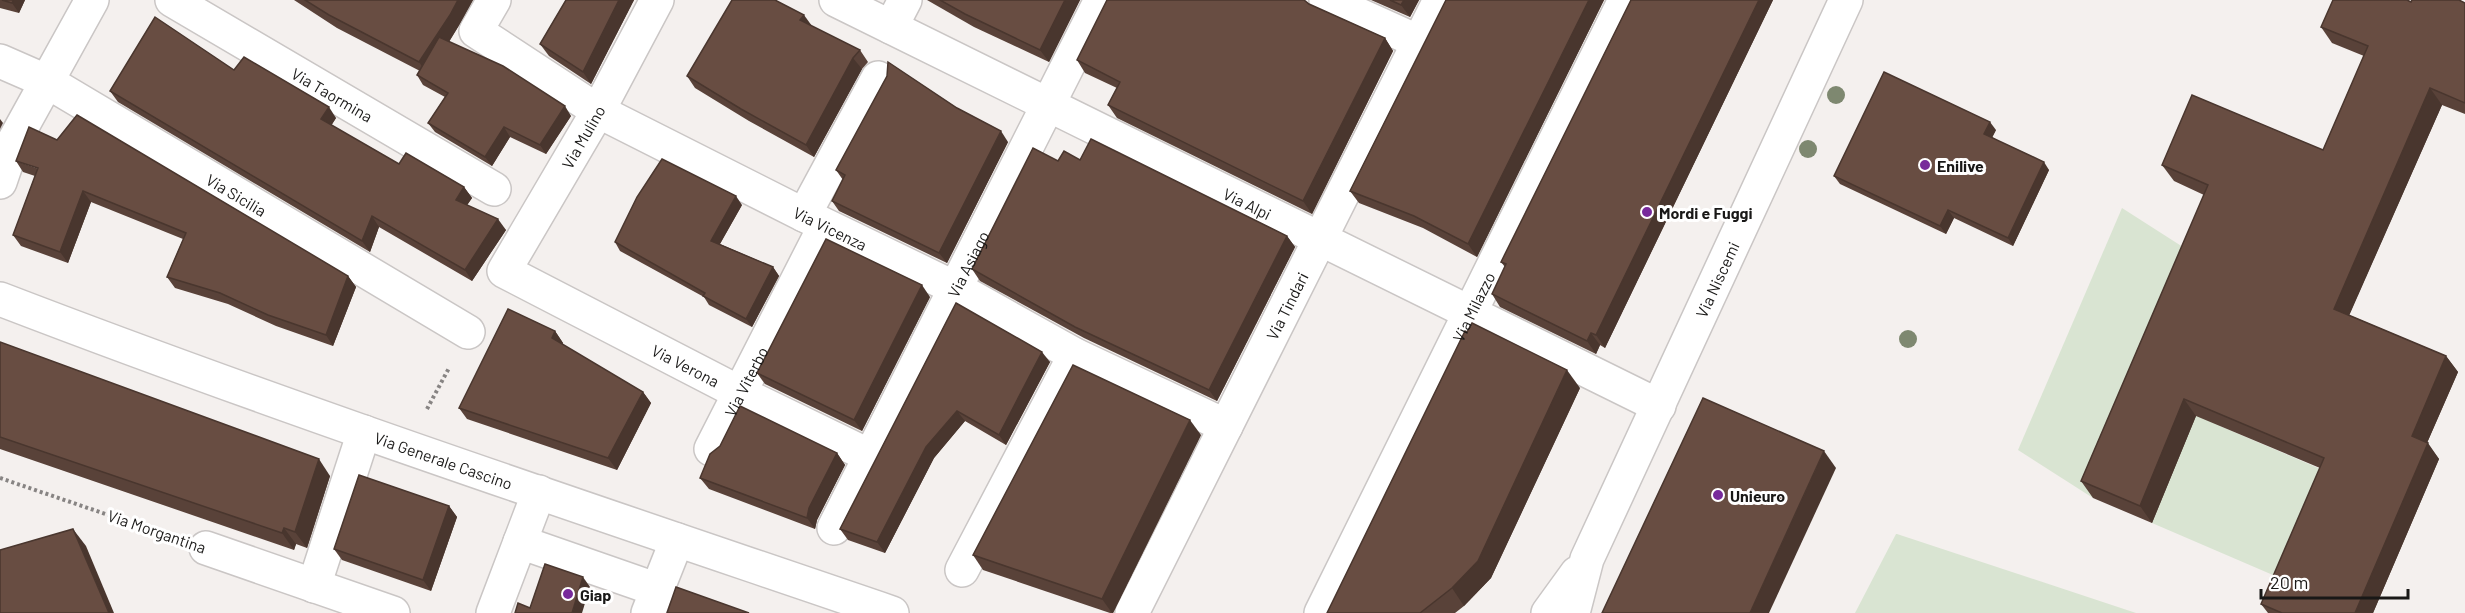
<svg xmlns="http://www.w3.org/2000/svg" width="2465" height="613" font-family="Barlow,sans-serif">
	<rect width="100%" height="100%" fill="#f4f0ee"/>
	<!-- green -->
	<g fill="#d9e4d2">
		<polygon points="2122,208 2197,256 2093,498 2018,450"/>
		<polygon points="2211,378 2220,426 2323,470 2289,582 2152,523"/>
		<polygon points="1896,534 1897,534 2136,613 1855,613"/>
	</g>
	<g fill="none" stroke-linecap="round" stroke-linejoin="round">
		<defs>
			<g id="minor">
				<path id="s1" d="M172,0L494,189"/>
				<path id="s2" d="M494,0L476,31L598,111L804,215L955,288L1075,355L1226,426"/>
				<path id="s3" d="M657,0L598,111L504,271L740,393L870,456"/>
				<path id="s4" d="M836,0L1659,406"/>
				<polyline points="1326,0 1419,42"/>
				<polyline points="891,27 905,0"/>
				<path id="s5" d="M0,61L48,82L468,332"/>
				<polyline points="0,182 14,141 92,0"/>
				<polyline points="804,215 878,78"/>
				<path id="s6" d="M0,299C294,412 593,511 892,613"/>
				<path id="s7" d="M711,449L825,226"/>
				<path id="s8" d="M834,528L1101,0"/>
				<polyline points="520,542 658,590"/>
				<polyline points="206,548 393,613"/>
				<polyline points="962,570 1075,355"/>
				<polyline points="314,586 364,432"/>
				<polyline points="493,613 539,492"/>
				<polyline points="648,613 677,540"/>
				<path id="s9" d="M1132,613L1440,0"/>
				<path id="s10" d="M1321,613L1625,0"/>
				<polyline points="1548,613 1577,573"/>
				<path id="s11" d="M1573,613L1587,559L1846,0"/>
			</g>
		</defs>
		<!-- minor casing -->
		<use href="#minor" stroke="#cac6c5" stroke-width="36"/>
		<!-- path -->
		<g stroke="#878483" stroke-width="4" stroke-dasharray="3 3" stroke-linecap="butt">
			<polyline points="427,409 449,368"/>
			<polyline points="0,478 167,535"/>
		</g>
		<!-- minor -->
		<use href="#minor" stroke="#fff" stroke-width="33"/>
	</g>
	<!-- trees -->
	<g fill="#7e8870">
		<circle cx="1836" cy="95" r="9"/>
		<circle cx="1808" cy="149" r="9"/>
		<circle cx="1908" cy="339" r="9"/>
	</g>
	<!-- wall -->
	<g fill="#594239">
		<polygon points="0,0 25,0 19,13 0,8"/>
		<polygon points="294,0 473,0 458,27 449,42 571,116 546,154 510,137 492,166 435,132 428,123 445,97 423,85 417,75 420,71 337,28"/>
		<polygon points="566,0 634,0 591,84 549,56 540,44"/>
		<polygon points="927,0 1080,0 1049,62 974,27"/>
		<polygon points="1371,0 1419,0 1410,17"/>
		<polygon points="1446,0 1604,0 1477,257 1423,228 1359,203 1350,191"/>
		<polygon points="1631,0 1773,0 1605,348 1600,345 1596,354 1500,307 1492,294 1505,267 1501,262"/>
		<polygon points="1307,2 1309,4 1385,38 1393,51 1312,214 1117,118 1108,105 1117,88 1085,73 1077,60"/>
		<polygon points="2411,2 2465,3 2465,114 2442,105 2349,315 2446,356 2458,372 2427,443 2439,459 2373,613 2268,613 2261,604 2320,468 2196,416 2152,523 2093,498 2081,481 2204,195 2174,181 2162,165 2323,150 2364,56 2332,43 2321,27"/>
		<polygon points="812,26 860,50 868,62 862,69 814,157 749,121 695,88 687,76"/>
		<polygon points="234,70 336,118 331,126 399,164 464,187 472,198 467,205 506,230 472,281 379,227 370,252 118,102 110,91"/>
		<polygon points="1996,130 1992,137 2049,170 2013,246 1954,218 1946,234 1840,184 1834,176"/>
		<polygon points="1008,142 947,263 839,211 832,201 843,180 836,170"/>
		<polygon points="1080,160 1287,236 1295,247 1217,401 1084,338 980,281 972,269 1058,161"/>
		<polygon points="16,161 348,276 356,287 333,346 276,326 228,304 175,288 167,277 183,239 91,202 68,263 21,246 13,235 35,176 23,172"/>
		<polygon points="742,205 720,244 773,267 779,276 752,327 709,305 704,297 620,251 615,242"/>
		<polygon points="930,297 862,431 765,384 757,373"/>
		<polygon points="956,303 1050,362 1006,445 965,421 934,458 885,553 848,540 840,529"/>
		<polygon points="555,331 563,343 562,345 643,392 651,403 617,470 467,419 459,408"/>
		<polygon points="0,342 330,476 307,548 296,544 294,550 0,449"/>
		<polygon points="1580,388 1491,578 1464,606 1455,613 1327,613"/>
		<polygon points="1201,435 1113,613 1110,613 983,570 973,555"/>
		<polygon points="837,453 845,465 817,520 815,529 709,489 700,478"/>
		<polygon points="449,506 457,517 431,591 342,560 334,549"/>
	</g>
	<!-- shaded-wall -->
	<g fill="#49362e">
		<polygon points="13,0 25,0 19,13 12,3"/>
		<polygon points="458,0 473,0 458,27 428,75 419,62"/>
		<polygon points="619,0 634,0 591,84 583,72"/>
		<polygon points="1065,0 1080,0 1049,62 1040,50"/>
		<polygon points="1404,0 1419,0 1410,17 1401,5"/>
		<polygon points="1589,0 1604,0 1477,257 1468,244"/>
		<polygon points="1759,0 1773,0 1605,348 1596,335"/>
		<polygon points="804,15 812,26 800,20"/>
		<polygon points="1385,38 1393,51 1312,214 1303,201"/>
		<polygon points="853,58 862,69 814,157 806,145"/>
		<polygon points="2430,88 2442,105 2345,325 2334,309"/>
		<polygon points="565,106 571,116 546,154 540,145"/>
		<polygon points="329,107 336,118 328,130 321,119"/>
		<polygon points="0,119 3,123 0,129"/>
		<polygon points="1990,122 1996,130 1990,142 1984,134"/>
		<polygon points="504,127 510,137 492,166 485,157"/>
		<polygon points="1001,131 1008,142 947,263 939,253"/>
		<polygon points="2044,162 2049,170 2013,246 2008,238"/>
		<polygon points="464,187 472,198 463,211 456,200"/>
		<polygon points="83,191 91,202 68,263 60,252"/>
		<polygon points="736,196 742,205 717,249 711,241"/>
		<polygon points="1948,210 1954,218 1946,234 1940,226"/>
		<polygon points="372,216 379,227 370,252 362,241"/>
		<polygon points="498,219 506,230 472,281 465,270"/>
		<polygon points="1287,236 1295,247 1217,401 1209,390"/>
		<polygon points="773,267 779,276 752,327 746,319"/>
		<polygon points="348,276 356,287 333,346 326,335"/>
		<polygon points="922,285 930,297 862,431 854,420"/>
		<polygon points="555,331 563,343 560,350 552,338"/>
		<polygon points="1591,333 1600,345 1596,354 1587,341"/>
		<polygon points="1042,352 1050,362 1006,445 999,435"/>
		<polygon points="2446,356 2458,372 2423,452 2412,436"/>
		<polygon points="1567,370 1580,388 1491,578 1464,606 1452,588"/>
		<polygon points="643,392 651,403 617,470 608,458"/>
		<polygon points="2184,399 2196,416 2152,523 2140,506"/>
		<polygon points="957,411 965,421 934,458 885,553 877,542 926,447"/>
		<polygon points="1190,420 1201,435 1113,613 1112,613 1102,599"/>
		<polygon points="2428,443 2439,459 2373,613 2355,613"/>
		<polygon points="1824,451 1836,468 1769,613 1750,613"/>
		<polygon points="837,453 845,465 817,520 815,529 807,518 809,508"/>
		<polygon points="319,459 330,476 307,548 295,532"/>
		<polygon points="449,506 457,517 431,591 423,580"/>
		<polygon points="284,528 296,544 294,550 282,533"/>
		<polygon points="73,529 86,546 114,613 109,613"/>
		<polygon points="583,577 590,587 582,613 572,613"/>
	</g>
	<!-- building -->
	<g fill="#684d42" stroke="#49362e" stroke-width="1.5">
		<polygon points="2,0 13,0 12,3"/>
		<polygon points="305,0 458,0 450,15 419,62 329,15"/>
		<polygon points="566,0 619,0 583,72 540,44"/>
		<polygon points="732,0 775,0 804,15 800,20 860,50 853,58 806,145 741,109 687,76"/>
		<polygon points="940,0 1065,0 1040,50 965,14"/>
		<polygon points="1107,0 1304,0 1309,4 1385,38 1303,201 1108,105 1120,82 1077,60"/>
		<polygon points="1390,0 1404,0 1401,5"/>
		<polygon points="1446,0 1589,0 1468,244 1414,216 1350,191"/>
		<polygon points="1631,0 1759,0 1596,335 1591,333 1587,341 1492,294 1506,264 1501,262"/>
		<polygon points="2333,0 2407,0 2411,2 2412,0 2459,0 2465,3 2465,103 2430,88 2334,309 2446,356 2412,436 2428,443 2355,613 2282,613 2261,604 2324,458 2184,399 2140,506 2081,481 2208,185 2162,165 2192,95 2323,150 2368,46 2321,27"/>
		<polygon points="155,17 234,70 244,57 329,107 321,119 399,164 406,153 464,187 456,200 498,219 465,270 372,216 362,241 110,91"/>
		<polygon points="439,37 503,66 565,106 540,145 504,127 485,157 428,123 448,93 417,75"/>
		<polygon points="888,62 957,108 1001,131 939,253 832,201 845,175 836,170 887,76"/>
		<polygon points="1884,72 1990,122 1984,134 2044,162 2008,238 1948,210 1940,226 1834,176"/>
		<polygon points="77,115 348,276 326,335 268,315 220,293 167,277 186,233 83,191 60,252 13,235 38,168 16,161 29,127 57,140"/>
		<polygon points="1091,139 1287,236 1209,390 1075,327 972,269 1033,148 1058,161 1064,151 1080,160"/>
		<polygon points="662,159 736,196 711,241 773,267 746,319 703,296 705,293 615,242 637,197"/>
		<polygon points="826,239 922,285 854,420 757,373"/>
		<polygon points="956,303 1042,352 999,435 957,411 926,447 877,542 840,529"/>
		<polygon points="508,309 555,331 552,338 643,392 608,458 459,408"/>
		<polygon points="1472,323 1567,370 1478,561 1452,588 1420,613 1327,613 1465,331 1467,332"/>
		<polygon points="0,342 319,459 295,532 284,528 282,533 0,437"/>
		<polygon points="1073,365 1190,420 1102,599 973,555"/>
		<polygon points="1703,398 1824,451 1750,613 1602,613"/>
		<polygon points="740,406 837,453 809,508 807,518 700,478 710,454 720,446"/>
		<polygon points="359,475 449,506 423,580 334,549"/>
		<polygon points="73,529 109,613 0,613 0,550"/>
		<polygon points="545,564 583,577 572,613 515,613 518,603 530,608"/>
		<polygon points="676,587 749,613 667,613"/>
	</g>
	<!-- markers -->
	<g fill="#782a9b" stroke="#fff" stroke-width="2">
		<circle cx="1925" cy="165" r="6"/>
		<circle cx="1647" cy="212" r="6"/>
		<circle cx="1718" cy="495" r="6"/>
		<circle cx="568" cy="594" r="6"/>
	</g>
	<g text-anchor="middle" dominant-baseline="central" stroke-width="6" stroke-linejoin="round" paint-order="stroke">
		<!-- street labels -->
		<g font-size="16" fill="#191817" stroke="#fff">
			<text stroke="none"><textPath href="#s1" startOffset="186">Via Taormina</textPath></text>
			<text transform="translate(583 137) rotate(-60)">Via Mulino</text>
			<text stroke="none"><textPath href="#s5" startOffset="272">Via Sicilia</textPath></text>
			<text stroke="none"><textPath href="#s4" startOffset="459">Via Alpi</textPath></text>
			<text stroke="none"><textPath href="#s2" startOffset="442">Via Vicenza</textPath></text>
			<text stroke="none"><textPath href="#s8" startOffset="296">Via Asiago</textPath></text>
			<text stroke="none"><textPath href="#s11" startOffset="364">Via Niscemi</textPath></text>
			<text stroke="none"><textPath href="#s9" startOffset="344">Via Tindari</textPath></text>
			<text stroke="none"><textPath href="#s10" startOffset="342">Via Milazzo</textPath></text>
			<text stroke="none"><textPath href="#s3" startOffset="516">Via Verona</textPath></text>
			<text stroke="none"><textPath href="#s7" startOffset="76">Via Viterbo</textPath></text>
			<text stroke="none"><textPath href="#s6" startOffset="472">Via Generale Cascino</textPath></text>
			<text transform="translate(157 531) rotate(19)">Via Morgantina</text>
		</g>
		<!-- poi labels -->
		<g font-size="16" font-weight="bold" fill="#191817" stroke="#fff" text-anchor="start">
			<text x="1937" y="165">Enilive</text>
			<text x="1659" y="212">Mordi e Fuggi</text>
			<text x="1730" y="495">Unieuro</text>
			<text x="580" y="594">Giap</text>
		</g>
	</g>
	<!-- scale -->
	<path d="M2261 589v9h147v-9" fill="none" stroke="#191817" stroke-width="3"/>
	<text x="2270" y="589" font-size="18" fill="#191817" stroke="#ffffff" stroke-width="4.5" paint-order="stroke">20 m</text>
</svg>
